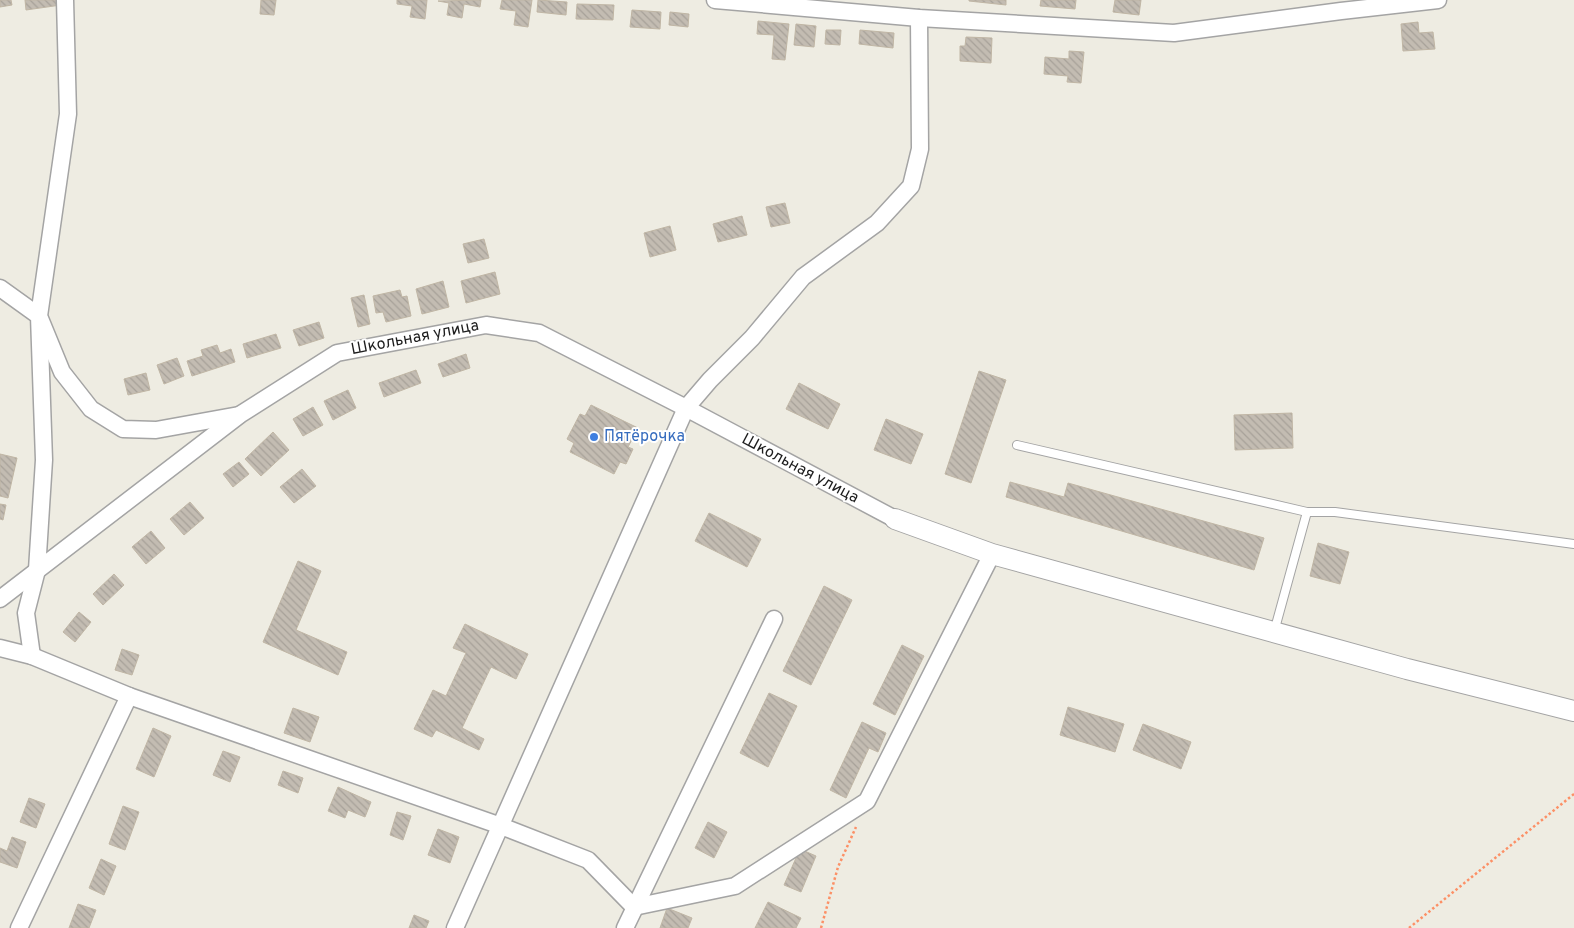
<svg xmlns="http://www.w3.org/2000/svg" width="1574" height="928" font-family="Overpass,sans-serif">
	<defs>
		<pattern id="building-back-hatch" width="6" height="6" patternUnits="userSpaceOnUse" patternTransform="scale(1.25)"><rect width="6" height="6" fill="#c3bcb2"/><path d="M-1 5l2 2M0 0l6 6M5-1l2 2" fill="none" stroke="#a7a199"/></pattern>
	</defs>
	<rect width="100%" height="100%" fill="#eeece2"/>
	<!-- building -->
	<g fill="url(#building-back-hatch)" stroke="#c0b6a5">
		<polygon points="0,0 11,0 12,5 0,7"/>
		<polygon points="25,0 60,0 61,5 26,10"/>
		<polygon points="261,0 276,0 274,15 260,14"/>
		<polygon points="397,0 427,0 425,19 410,17 412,6 397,4"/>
		<polygon points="481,0 480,7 464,4 462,18 447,15 449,3 438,1"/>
		<polygon points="502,0 532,0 528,27 514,25 516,11 500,9"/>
		<polygon points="538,0 567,2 566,15 537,12"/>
		<polygon points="969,0 1006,0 1006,5 969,1"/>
		<polygon points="1041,0 1076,0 1075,9 1040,6"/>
		<polygon points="1115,0 1141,0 1139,15 1113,12"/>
		<polygon points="577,4 614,5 613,20 576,19"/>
		<polygon points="632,10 661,12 660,29 630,27"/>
		<polygon points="670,12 689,14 688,27 669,25"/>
		<polygon points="758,21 789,24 785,60 772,59 774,35 757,34"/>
		<polygon points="1418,22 1419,33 1433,32 1435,49 1403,51 1401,24"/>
		<polygon points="796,24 816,26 814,47 794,45"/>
		<polygon points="826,30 841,30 840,45 825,44"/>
		<polygon points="860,30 894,33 893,48 859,44"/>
		<polygon points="966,37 992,38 991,63 960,61 960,46 965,46"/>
		<polygon points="1069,51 1084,52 1081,83 1067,82 1068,76 1044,74 1045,57 1069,59"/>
		<polygon points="785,203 790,223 771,227 766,207"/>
		<polygon points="742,216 747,235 718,242 713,224"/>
		<polygon points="670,226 676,250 650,257 644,233"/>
		<polygon points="484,239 489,258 468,263 463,244"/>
		<polygon points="495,272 500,294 466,303 461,281"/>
		<polygon points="443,281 449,307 422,314 416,289"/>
		<polygon points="400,290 402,297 407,296 411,316 386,322 383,312 376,313 373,296"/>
		<polygon points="364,295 370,324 358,327 351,298"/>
		<polygon points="319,322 324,338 299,346 293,330"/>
		<polygon points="276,334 281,348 247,358 243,344"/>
		<polygon points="217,345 220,353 231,349 235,362 192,376 187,361 203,356 201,350"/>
		<polygon points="466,354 470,368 443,377 438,364"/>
		<polygon points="177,358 184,376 164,384 157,365"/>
		<polygon points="416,370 421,383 384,397 379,383"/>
		<polygon points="979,371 1006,380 971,483 945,474"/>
		<polygon points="146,373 150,390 128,395 124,379"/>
		<polygon points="799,383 840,404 828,429 786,409"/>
		<polygon points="348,390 356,408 333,420 324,401"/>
		<polygon points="591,405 638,428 628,447 633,449 626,464 620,462 614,474 570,452 574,443 567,439 580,414 585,416"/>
		<polygon points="313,407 323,425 303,436 293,419"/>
		<polygon points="1292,413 1293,448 1235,450 1234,415"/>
		<polygon points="886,419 923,434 911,464 874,450"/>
		<polygon points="273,432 289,450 261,476 245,459"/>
		<polygon points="0,454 17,458 8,498 0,496"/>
		<polygon points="239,462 249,474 233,487 223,474"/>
		<polygon points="302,469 316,486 294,503 280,487"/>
		<polygon points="1010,482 1064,497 1068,483 1264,538 1254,570 1006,497"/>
		<polygon points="190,502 204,518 184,535 170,519"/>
		<polygon points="0,504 6,505 3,520 0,519"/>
		<polygon points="709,513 761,539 747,567 695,541"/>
		<polygon points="151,531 165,548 146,564 132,547"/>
		<polygon points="1318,543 1349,552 1340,584 1310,576"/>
		<polygon points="298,561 321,571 296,630 347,652 338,675 263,642"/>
		<polygon points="114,574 124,585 103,605 93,594"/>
		<polygon points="824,586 852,600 811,685 783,671"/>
		<polygon points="79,612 91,622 75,642 63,632"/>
		<polygon points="465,624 528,654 516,679 491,667 462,728 484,739 479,750 436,730 432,737 414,729 433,690 446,696 466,653 453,648"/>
		<polygon points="902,645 924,656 895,715 873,704"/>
		<polygon points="122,649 139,655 132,675 115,670"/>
		<polygon points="769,693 797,706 768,767 740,753"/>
		<polygon points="1068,707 1124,724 1115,752 1060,735"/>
		<polygon points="293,708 319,717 310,742 284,733"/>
		<polygon points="862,722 886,733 878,752 869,748 846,798 830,790"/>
		<polygon points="1143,724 1191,742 1181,769 1133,750"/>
		<polygon points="153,728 171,736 154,777 136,769"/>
		<polygon points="223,751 240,757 230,782 213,775"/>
		<polygon points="283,771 303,778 298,793 278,785"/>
		<polygon points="338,787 371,802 365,817 348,810 345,818 328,811"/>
		<polygon points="29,798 45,804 36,828 20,822"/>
		<polygon points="123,806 139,812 125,850 109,844"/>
		<polygon points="397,812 411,816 403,840 390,835"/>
		<polygon points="708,822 727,832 714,858 695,848"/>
		<polygon points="438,829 459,837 450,863 428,855"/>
		<polygon points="12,837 26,842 17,868 0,862 0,848 7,851"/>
		<polygon points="800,849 816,856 801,892 784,885"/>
		<polygon points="101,859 116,866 104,895 89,888"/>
		<polygon points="768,902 801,918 796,928 755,928"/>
		<polygon points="78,904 96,910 89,928 69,928"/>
		<polygon points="667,908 692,918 688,928 660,928"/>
		<polygon points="414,915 429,921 426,928 409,928"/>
	</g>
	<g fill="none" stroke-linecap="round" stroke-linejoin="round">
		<defs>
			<g id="service">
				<polyline points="1017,445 1307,512"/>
				<polyline points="1274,632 1307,512 1335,512 1574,544"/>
			</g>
			<g id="minor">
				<polyline points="65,0 68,114 39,316 62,372 91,409 123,429 156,430 239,415"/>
				<polyline points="715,0 919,18 1174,33 1341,11 1438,0"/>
				<polyline points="0,288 39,316 44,460 37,570 26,613 32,656"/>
				<polyline points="0,599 241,414 337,353 486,325 539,333 686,408 895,519"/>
				<polyline points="0,648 32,656 129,696 501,826 588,860 634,907 735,886 867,801 992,554"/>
				<polyline points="19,928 129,696"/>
				<polyline points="455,928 686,408 710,380 752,338 803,277 877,223 911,186 920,149 919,18"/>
				<polyline points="625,928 774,619"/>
			</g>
			<polyline id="tertiary" points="895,519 992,554 1407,669 1574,711"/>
		</defs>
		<!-- service casing -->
		<use href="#service" stroke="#a4a4a4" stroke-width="10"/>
		<!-- minor casing -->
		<use href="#minor" stroke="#a4a4a4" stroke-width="19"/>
		<!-- tertiary casing -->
		<use href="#tertiary" stroke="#a4a4a4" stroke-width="22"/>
		<!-- path -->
		<g stroke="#fc9066" stroke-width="2.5" stroke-dasharray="2.5 2.5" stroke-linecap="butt">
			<polyline points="821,928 838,867 856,827"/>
			<polyline points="1409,928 1574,794"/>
		</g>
		<!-- service -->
		<use href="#service" stroke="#fff" stroke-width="8"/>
		<!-- minor -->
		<use href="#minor" stroke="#fff" stroke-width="16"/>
		<!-- tertiary -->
		<use href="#tertiary" stroke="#fff" stroke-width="20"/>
	</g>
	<!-- markers -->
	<circle fill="#3f7fe0" stroke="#fff" stroke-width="2" cx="594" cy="437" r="5"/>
	<g text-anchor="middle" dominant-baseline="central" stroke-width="4" stroke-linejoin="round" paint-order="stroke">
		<!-- street labels -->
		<g font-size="16" fill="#1d1d1d" stroke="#fff">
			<text transform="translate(415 338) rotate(-11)">Школьная улица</text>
			<text transform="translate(800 469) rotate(28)">Школьная улица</text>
		</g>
		<!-- shop labels -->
		<g font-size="16" fill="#366cbe" stroke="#fff" text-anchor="start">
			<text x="604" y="437">Пятёрочка</text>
		</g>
	</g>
</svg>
